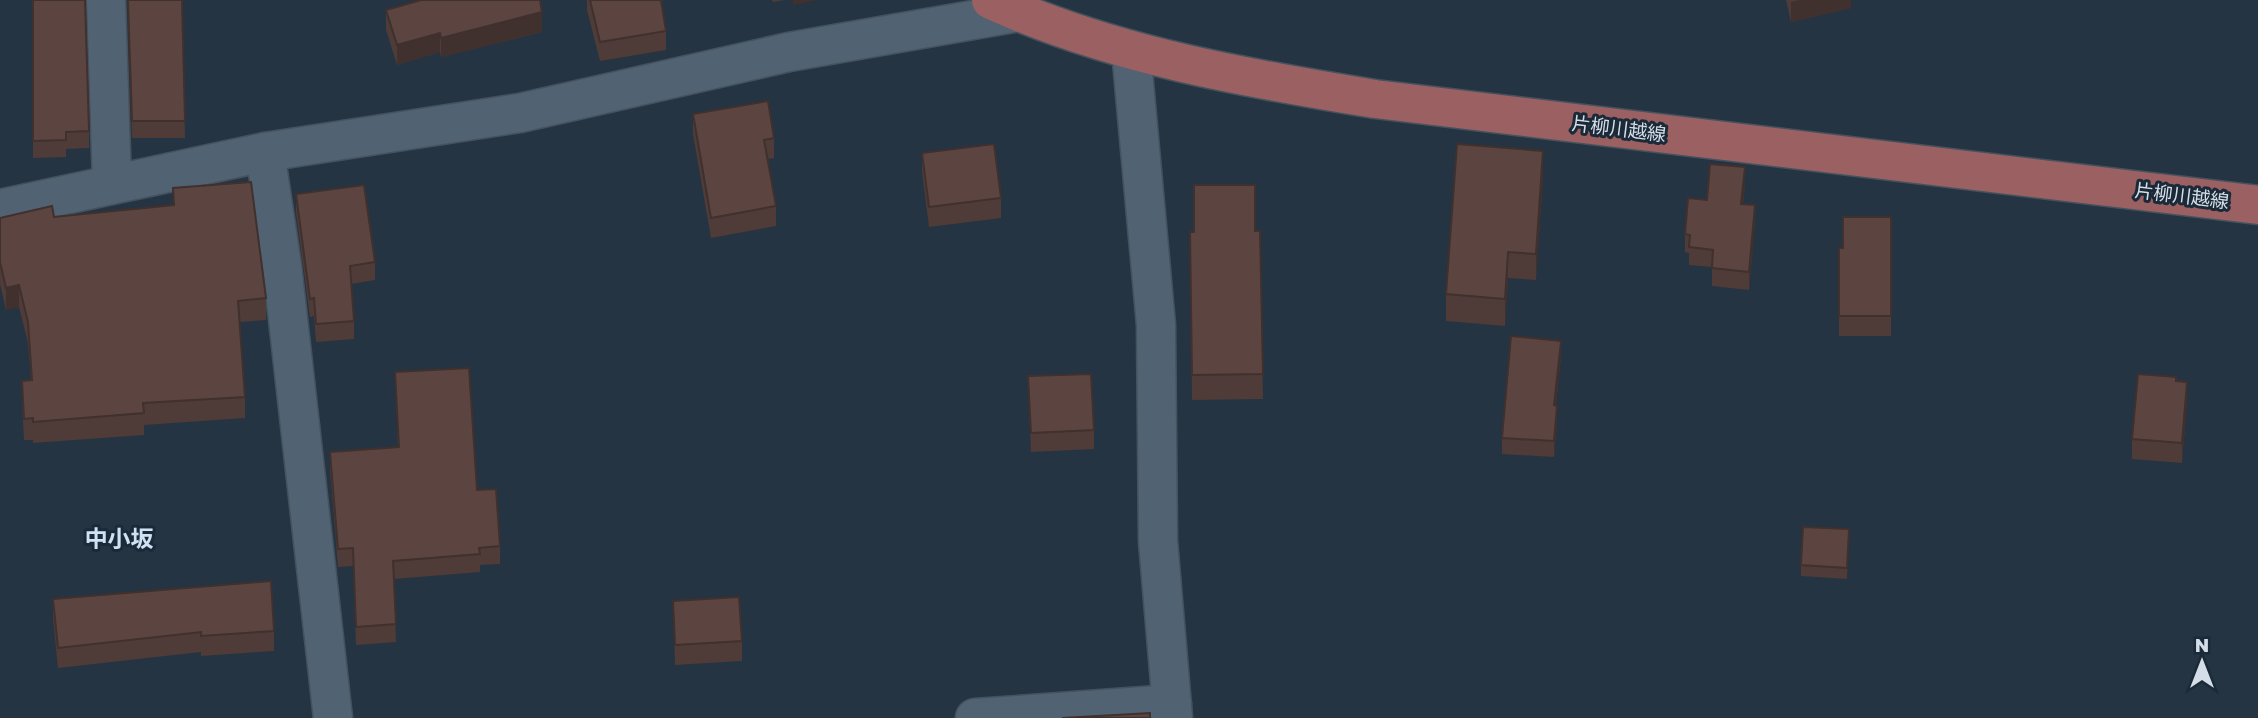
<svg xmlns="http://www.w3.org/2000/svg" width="2258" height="718" font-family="'Golos Text','Noto Sans JP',sans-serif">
	<rect width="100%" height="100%" fill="#243442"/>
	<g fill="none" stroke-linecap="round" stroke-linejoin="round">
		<defs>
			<g id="minor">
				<polyline points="106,0 112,184"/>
				<polyline points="1131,50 1156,325 1158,541 1173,718"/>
				<polyline points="265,152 282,266 333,718"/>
				<polyline points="0,209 265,152 520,113 789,52 1019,12"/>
				<polyline points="975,718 1172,704"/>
			</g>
			<path id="major" d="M991,0C1112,55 1245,78 1375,99L2258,205"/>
		</defs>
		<!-- minor casing -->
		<use href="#minor" stroke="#45525e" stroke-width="41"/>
		<!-- major casing -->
		<use href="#major" stroke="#45525e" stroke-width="41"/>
		<!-- minor -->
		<use href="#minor" stroke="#516272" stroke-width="38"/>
		<!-- major -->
		<use href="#major" stroke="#9a6062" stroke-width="38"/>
	</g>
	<!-- wall -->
	<g fill="#4f3b38">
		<polygon points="33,0 89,131 89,148 66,149 66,157 33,158"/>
		<polygon points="128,0 182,0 185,138 132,138"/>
		<polygon points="587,0 664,0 661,1 666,31 666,50 600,61 587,10"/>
		<polygon points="772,0 785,0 773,2"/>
		<polygon points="1786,0 1851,0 1851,8 1791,22"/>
		<polygon points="386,10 542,32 441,57 440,52 397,65 386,30"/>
		<polygon points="693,114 774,138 774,158 768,159 776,206 776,226 711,238 693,134"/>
		<polygon points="922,153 1001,198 1001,218 929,227 922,172"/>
		<polygon points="1543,177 1536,280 1508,278 1505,326 1446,321 1446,294"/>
		<polygon points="1745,185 1743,204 1755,223 1749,290 1712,286 1712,267 1689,265 1689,253 1685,252 1685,234 1707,200"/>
		<polygon points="173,188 266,298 266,320 240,322 245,397 245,418 144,425 144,435 33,443 33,440 24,440 22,403 22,381 31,380 28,343 19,307 6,310 0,284 0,218 54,217 173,205"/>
		<polygon points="296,194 375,262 375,280 351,284 354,321 354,339 316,342 314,316 310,317 296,212"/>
		<polygon points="1891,217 1891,336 1839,336 1839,248 1843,248"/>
		<polygon points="1255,231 1260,231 1263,399 1192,400 1190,232"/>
		<polygon points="1561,357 1556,405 1557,422 1554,457 1502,454 1502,438"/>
		<polygon points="395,372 477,490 500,546 500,564 480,565 480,572 394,579 396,642 356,645 353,566 338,567 330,470 330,452 398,447"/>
		<polygon points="1028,376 1094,430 1094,449 1031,452"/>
		<polygon points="2176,381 2187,402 2182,463 2132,459 2132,439"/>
		<polygon points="1849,529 1847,579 1801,576 1801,565"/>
		<polygon points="53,599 274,631 274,651 201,656 201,652 58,668 53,619"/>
		<polygon points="673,601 742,641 742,661 675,665"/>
	</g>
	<!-- shaded-wall -->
	<g fill="#40302e">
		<polygon points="793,0 818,0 793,5"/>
		<polygon points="1799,0 1851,0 1851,8 1791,22 1791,2"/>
		<polygon points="542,12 542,32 441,57 441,38"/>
		<polygon points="440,33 440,52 397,65 397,45"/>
		<polygon points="1543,151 1543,177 1536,280 1536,254"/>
		<polygon points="1745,167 1745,185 1741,221 1741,204"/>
		<polygon points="1755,205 1755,223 1749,290 1749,272"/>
		<polygon points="1508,252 1508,278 1505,326 1505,299"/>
		<polygon points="19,285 19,307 6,310 6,288"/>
		<polygon points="1561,341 1561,357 1554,422 1554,405"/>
		<polygon points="2187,382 2187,402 2182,463 2182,443"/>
		<polygon points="1557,406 1557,422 1554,457 1554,441"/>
	</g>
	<!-- building -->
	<g fill="#5c4541" stroke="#40302e" stroke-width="2">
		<polygon points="33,0 85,0 89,131 66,132 66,140 33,141"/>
		<polygon points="128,0 182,0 185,121 132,121"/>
		<polygon points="421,0 540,0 542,12 441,38 440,33 397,45 386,10"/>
		<polygon points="590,0 661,0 666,31 600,42"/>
		<polygon points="768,101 774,138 764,140 776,206 711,218 693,114"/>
		<polygon points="994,144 1001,198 929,207 922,153"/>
		<polygon points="1457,144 1543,151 1536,254 1508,252 1505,299 1446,294"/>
		<polygon points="1710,164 1745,167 1741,204 1755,205 1749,272 1712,268 1713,250 1689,247 1690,235 1685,234 1688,198 1707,200"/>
		<polygon points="251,182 266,298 238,301 245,397 143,403 144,413 33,422 33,418 24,419 22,381 32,380 28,322 19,285 6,288 0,262 0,218 52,206 54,217 174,205 173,188"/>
		<polygon points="364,185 375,262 350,266 354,321 316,324 314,298 310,299 296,194"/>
		<polygon points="1194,185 1255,185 1255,231 1260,231 1263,374 1192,375 1190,232 1194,232"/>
		<polygon points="1843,217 1891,217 1891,316 1839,316 1839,248 1843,248"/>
		<polygon points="1511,336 1561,341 1554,405 1557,406 1554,441 1502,438"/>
		<polygon points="469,368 477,490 496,489 500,546 479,548 480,554 393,561 396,624 356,627 353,548 338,549 330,452 399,447 395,372"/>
		<polygon points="1091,374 1094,430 1031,433 1028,376"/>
		<polygon points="2138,374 2176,377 2176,381 2187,382 2182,443 2132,439"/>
		<polygon points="1803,527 1849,529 1847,568 1801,565"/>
		<polygon points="271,581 274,631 201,636 201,632 58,648 53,599"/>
		<polygon points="739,597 742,641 675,645 673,601"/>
		<polygon points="1150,713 1150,718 1062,718"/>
	</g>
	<g text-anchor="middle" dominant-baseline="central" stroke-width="6" stroke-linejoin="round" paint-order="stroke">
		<!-- street labels -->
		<g font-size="19" fill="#d5dee8" stroke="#1b2a38">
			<text transform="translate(1619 128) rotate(7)">片柳川越線</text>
			<text transform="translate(2182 195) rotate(7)">片柳川越線</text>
		</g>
		<!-- quarter labels -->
		<g font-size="23" font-weight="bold" fill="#cfe2f5" stroke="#1b2a38">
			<text x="119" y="538">中小坂</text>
		</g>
	</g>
	<!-- north arrow -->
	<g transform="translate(2202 662)" stroke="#1b2a38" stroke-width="5" paint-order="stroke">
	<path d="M0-5L12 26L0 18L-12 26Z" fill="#d5dee8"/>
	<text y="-10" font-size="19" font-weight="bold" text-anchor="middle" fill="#d5dee8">N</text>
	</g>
</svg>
